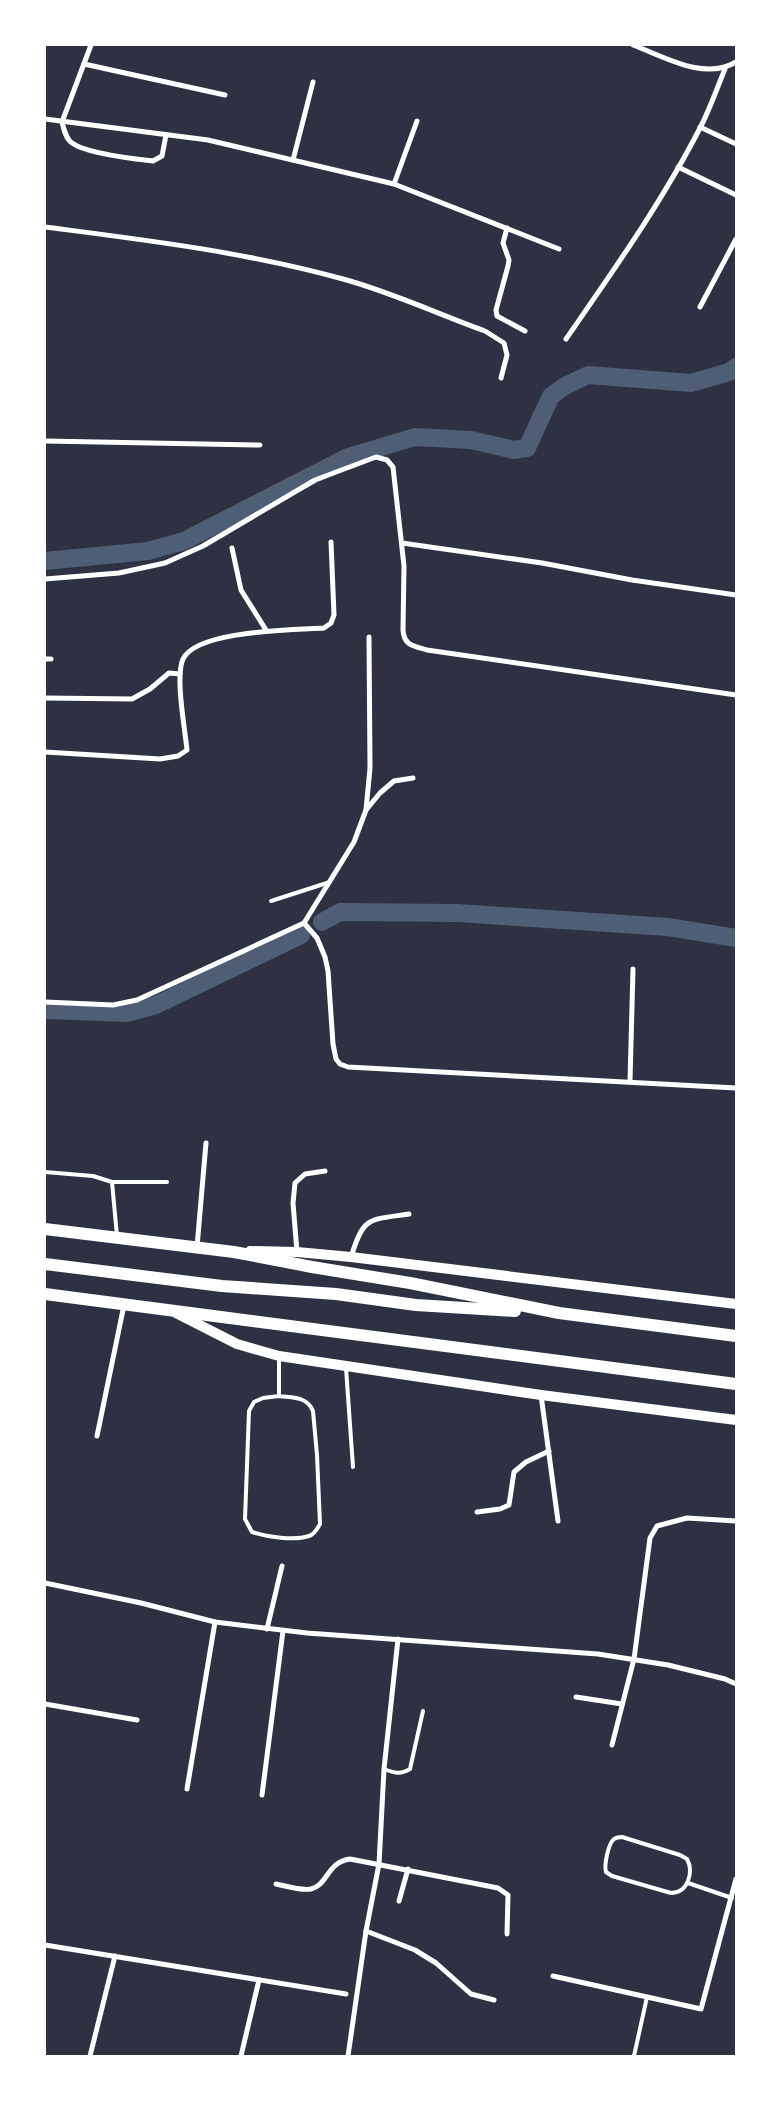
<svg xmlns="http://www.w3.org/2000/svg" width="781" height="2101" font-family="'DM Sans',sans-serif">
	<rect width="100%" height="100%" fill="#2d3142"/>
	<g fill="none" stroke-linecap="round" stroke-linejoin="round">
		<!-- canal -->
		<g stroke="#4f5d75" stroke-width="18">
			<polyline points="45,561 148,551 184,541 348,457 415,437 471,440 514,450 527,448 551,396 565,386 588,375 691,383 729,372 736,367"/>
			<polyline points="322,922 340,912 457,913 668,927 736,938"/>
			<polyline points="45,1010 127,1013 156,1005 301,935"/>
		</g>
		<!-- service -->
		<g stroke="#fff" stroke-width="4">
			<polyline points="271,901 330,882"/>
			<polyline points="45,1172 93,1176 112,1182 117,1236"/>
			<polyline points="112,1182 167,1182"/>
			<path d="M279,1356V1396L263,1398L254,1402L249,1411L245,1519L252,1532C267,1537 294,1541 309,1536C315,1534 317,1529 320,1524L317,1455L313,1411C307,1396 292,1398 279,1396"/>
			<polyline points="346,1368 353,1467"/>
			<path d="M384,1769C394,1773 400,1775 410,1769L423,1711"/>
			<path d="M622,1837L680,1855L687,1859C694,1872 688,1893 671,1893L612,1876L606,1872C604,1865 608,1844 614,1839C617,1837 619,1837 622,1837Z"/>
			<polyline points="688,1883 732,1898"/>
			<polyline points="634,2056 647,1997"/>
		</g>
		<!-- minor -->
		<g stroke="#fff" stroke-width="5">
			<path d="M91,45L62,122C64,130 66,139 72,143C87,154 135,159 153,161L162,156L166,135"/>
			<path d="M633,45C665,57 704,81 736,62"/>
			<polyline points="84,64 225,95"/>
			<polyline points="45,119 208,140 394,184 559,249"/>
			<polyline points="700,127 736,144"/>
			<polyline points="293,160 313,82"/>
			<polyline points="678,167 736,195"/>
			<polyline points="394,184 417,121"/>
			<path d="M45,227C145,240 246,252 343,279C391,292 438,314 485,331L504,343L507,355L501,378"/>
			<polyline points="507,228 503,243 509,260 508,266 496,310 497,316 525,331"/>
			<polyline points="700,307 736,239"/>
			<path d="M566,339C613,271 662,202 700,128C710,109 717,88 725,69"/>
			<polyline points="45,441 260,445"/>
			<polyline points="402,543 542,563 632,580 736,595"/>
			<polyline points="232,548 241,590 266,630"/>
			<path d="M45,579L119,573L165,563L203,546L315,480L376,457L387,460L393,467L404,566L403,630C404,646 414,646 427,650L736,695"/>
			<polyline points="45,659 51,659"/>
			<polyline points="45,698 132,699 150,689 169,673 180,674"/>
			<path d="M45,752L160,759L178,756L187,750C185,729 175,677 183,659C197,630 295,630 324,628L331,623L334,615L331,542"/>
			<polyline points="366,810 370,768 369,637"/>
			<polyline points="304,923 354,842 366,810 380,793 394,781 413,778"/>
			<polyline points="45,1002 113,1005 137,1000 304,923 317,938 325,957 328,971 333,1044 336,1059 340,1064 348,1067 736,1088"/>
			<polyline points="630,1081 633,969"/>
			<polyline points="197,1247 206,1143"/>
			<polyline points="297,1252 293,1203 295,1183 305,1174 325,1171"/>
			<path d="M351,1257C364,1216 368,1220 409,1214"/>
			<polyline points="541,1395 558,1521"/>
			<polyline points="97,1436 124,1305"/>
			<polyline points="477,1512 500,1509 509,1505 514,1472 526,1462 549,1451"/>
			<polyline points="45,1583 141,1603 215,1622 307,1633 598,1654 668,1665 725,1679 736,1684"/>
			<polyline points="267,1629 282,1566"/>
			<polyline points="576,1697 622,1704"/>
			<polyline points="45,1704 137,1720"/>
			<polyline points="612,1745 634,1659 650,1538 657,1526 687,1518 736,1521"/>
			<polyline points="187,1789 215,1622"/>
			<polyline points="262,1795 283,1631"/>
			<path d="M276,1884C286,1886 301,1891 311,1889C328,1885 327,1862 350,1859L498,1888L508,1895L507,1934"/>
			<polyline points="399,1901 408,1869"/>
			<polyline points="366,1931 415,1950 436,1963 471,1994 494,2000"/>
			<polyline points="45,1945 346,1994"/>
			<polyline points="553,1976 701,2009 736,1879"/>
			<polyline points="90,2056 115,1956"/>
			<polyline points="241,2056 259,1980"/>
			<polyline points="348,2056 366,1931 379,1864 384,1769 398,1639"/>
		</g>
		<!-- secondary -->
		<g stroke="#fff" stroke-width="10">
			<polyline points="250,1251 297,1252 351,1257 736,1304"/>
			<polyline points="176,1313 237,1344 279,1356 541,1395 736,1420"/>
		</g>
		<!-- primary -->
		<g stroke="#fff" stroke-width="12">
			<polyline points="45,1229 234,1252 312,1267 410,1283 559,1313 736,1336"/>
			<polyline points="45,1264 222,1286 336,1294 416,1305 515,1311"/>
			<polyline points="45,1294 736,1384"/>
		</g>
	</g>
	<!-- border -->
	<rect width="781" height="2101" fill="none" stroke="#ffffff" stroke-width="92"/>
</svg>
